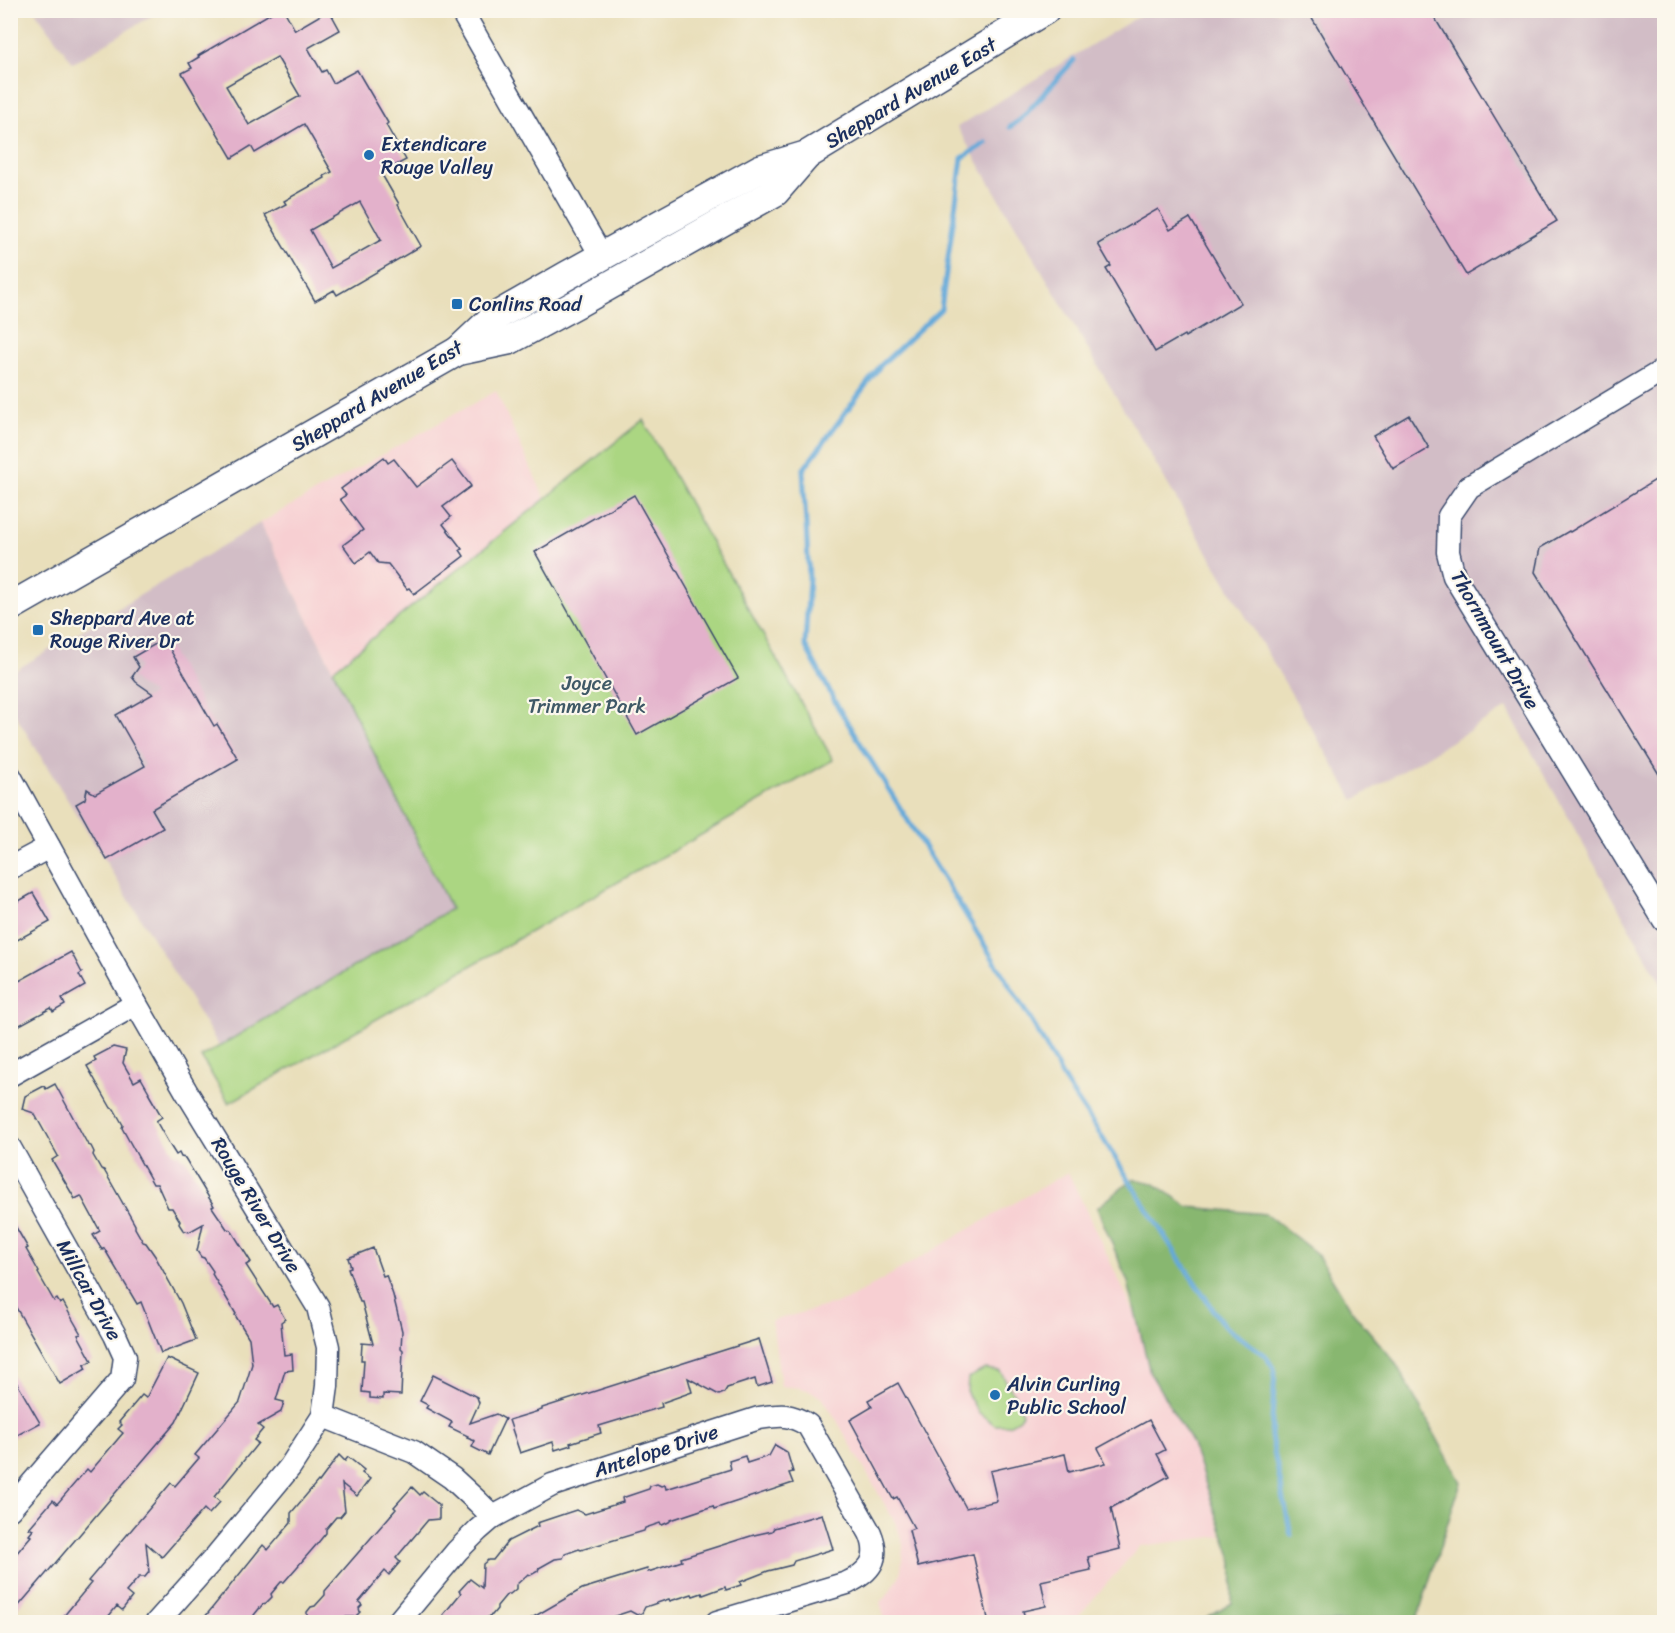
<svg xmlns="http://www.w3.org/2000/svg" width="1675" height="1633" font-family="Sriracha,sans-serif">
	<rect width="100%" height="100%" fill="#fbf7ec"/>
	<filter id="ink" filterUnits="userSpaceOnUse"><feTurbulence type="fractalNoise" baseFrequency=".0167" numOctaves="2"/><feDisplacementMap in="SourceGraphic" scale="12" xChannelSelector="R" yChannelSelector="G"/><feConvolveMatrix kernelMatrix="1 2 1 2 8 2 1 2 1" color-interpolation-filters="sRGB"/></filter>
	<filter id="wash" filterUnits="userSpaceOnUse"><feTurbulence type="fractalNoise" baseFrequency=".008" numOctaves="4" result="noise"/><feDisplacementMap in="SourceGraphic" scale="24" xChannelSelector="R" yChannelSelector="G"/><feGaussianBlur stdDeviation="1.35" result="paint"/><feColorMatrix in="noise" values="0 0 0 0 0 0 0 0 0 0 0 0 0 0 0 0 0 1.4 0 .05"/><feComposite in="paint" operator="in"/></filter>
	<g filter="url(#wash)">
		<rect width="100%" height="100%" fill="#e9dfbb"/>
		<!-- built -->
		<g fill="#f7cfd2">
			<polygon points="496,391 545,499 333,670 260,523"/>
			<polygon points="1068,1172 1185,1420 1222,1536 1140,1546 1073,1622 885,1622 880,1602 887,1596 899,1577 901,1570 903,1545 897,1526 836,1419 823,1399 811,1391 800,1388 781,1386 772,1321 847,1300"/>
		</g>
		<!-- industrial -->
		<g fill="#d2bdc6">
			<polygon points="35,11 160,11 73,63"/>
			<polygon points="1147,11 1664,11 1664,989 1507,708 1354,800 957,127"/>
			<polygon points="260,523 452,910 219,1046 11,708 11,673"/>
		</g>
		<!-- green -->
		<g fill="#abd682" stroke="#638270" stroke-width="1.5">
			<polygon points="643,420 833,760 229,1103 201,1057 451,909 333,670"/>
			<polygon points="985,1369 1000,1371 1016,1398 1022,1413 1019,1419 1009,1425 995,1425 978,1412 967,1393 968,1378"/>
		</g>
		<!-- forest -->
		<polygon fill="#88b770" stroke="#527367" stroke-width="1.5" points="1133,1179 1153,1183 1189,1207 1266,1214 1317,1254 1352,1311 1395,1362 1461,1482 1416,1622 1201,1622 1232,1603 1233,1562 1191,1442 1150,1373 1128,1282 1097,1208"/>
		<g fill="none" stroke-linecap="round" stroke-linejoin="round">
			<!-- stream -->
			<g stroke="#63a9d9" stroke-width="5">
				<polyline points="1010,127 1020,120 1074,60"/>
				<polyline points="986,143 962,158 941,309 880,366 803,470 809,578 805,645 838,707 1035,1027 1067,1085 1100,1134 1178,1257 1224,1326 1265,1355 1275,1371 1271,1436 1291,1535"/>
			</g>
		</g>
		<g id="blocks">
			<!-- building -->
			<g fill="#e3b1cb" fill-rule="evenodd">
				<path d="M276,10H284L295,30L329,10L340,30L308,48L322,72L326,70L333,83L357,70L388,123L386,125L406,160L381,173L399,204L398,205L421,246L337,295L334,290L315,301L265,215L286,204L284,201L325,178L324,176L332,172L304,124L255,153L251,146L232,158L182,73L192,68L189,63L199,57L198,56ZM277,57L300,96L249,125L226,86ZM360,202L381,240L331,268L310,230Z"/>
				<polygon points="1321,10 1430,10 1557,221 1466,275 1311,17"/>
				<polygon points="1158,209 1170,230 1190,218 1241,303 1185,337 1184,335 1155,352 1106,269 1111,266 1098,244"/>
				<polygon points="1409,415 1429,448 1393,469 1373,436"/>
				<polygon points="384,457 388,463 394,459 416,487 452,461 471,486 443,507 451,517 443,524 462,549 460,550 464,556 414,594 409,588 407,589 388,564 378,563 370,552 356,563 343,545 363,530 340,499 346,495 341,489"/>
				<polygon points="1665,474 1665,784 1535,572 1540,548 1569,531 1570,532"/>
				<polygon points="634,495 738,678 637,735 535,552"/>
				<polygon points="164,639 214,726 217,724 238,759 152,809 163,828 107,860 76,804 85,799 87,789 95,794 145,766 116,715 153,694 136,682 132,677 139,667 133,657"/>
				<polygon points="33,893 50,922 10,944 10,906"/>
				<polygon points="71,952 82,973 79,975 85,986 62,999 65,1005 53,1012 51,1008 18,1026 16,1021 10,1024 10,986"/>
				<polygon points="113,1047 126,1050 123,1063 134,1082 141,1078 149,1092 148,1093 162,1117 156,1121 171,1147 176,1155 179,1153 181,1157 185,1158 214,1206 212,1207 227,1229 231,1230 251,1262 246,1265 273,1307 277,1305 285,1319 281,1322 284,1355 292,1354 293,1370 285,1371 276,1400 284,1402 281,1412 258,1425 263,1429 254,1440 258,1443 214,1497 220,1502 209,1514 204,1509 162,1557 146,1543 149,1572 145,1577 139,1577 126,1592 132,1597 122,1610 117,1606 103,1623 58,1623 91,1583 88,1581 171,1483 175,1486 199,1458 195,1455 240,1402 252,1364 249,1338 235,1315 236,1314 212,1274 213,1271 204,1258 201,1257 197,1251 203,1224 189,1232 183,1230 179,1224 180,1221 172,1208 168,1208 157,1184 153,1184 122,1128 123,1125 114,1109 111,1108 87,1066 96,1061 94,1057"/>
				<polygon points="55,1084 88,1145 91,1146 94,1152 93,1155 101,1169 104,1170 135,1225 135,1228 143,1242 146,1243 155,1256 181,1303 196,1340 161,1353 141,1302 137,1304 104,1248 102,1250 93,1235 100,1231 81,1196 75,1199 52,1160 58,1156 34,1113 22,1109 25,1096 44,1086 46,1089"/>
				<polygon points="10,1217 28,1248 26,1249 39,1272 38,1273 54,1301 57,1299 60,1304 63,1302 69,1313 81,1334 78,1335 92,1361 84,1365 86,1369 60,1384 10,1297"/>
				<polygon points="373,1248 383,1276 386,1275 393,1295 402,1331 401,1348 403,1350 401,1395 383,1394 383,1399 370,1398 370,1393 362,1392 364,1360 361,1360 362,1343 373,1344 362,1302 360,1302 348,1268 351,1267 348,1258"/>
				<polygon points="759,1339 772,1382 757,1387 755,1379 727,1388 724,1393 719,1395 688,1378 692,1392 661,1403 662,1407 599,1426 601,1433 570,1443 571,1445 555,1450 553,1442 520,1453 509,1420 542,1410 542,1408"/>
				<polygon points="167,1358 199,1373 176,1422 10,1616 10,1561 31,1536 29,1535 33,1530 29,1528 53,1500 57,1504 87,1469 90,1472 123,1433 118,1429 122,1425 119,1422 142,1395 146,1398"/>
				<polygon points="10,1371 40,1423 10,1439"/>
				<polygon points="433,1375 477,1397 479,1403 470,1423 496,1414 505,1419 488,1455 472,1447 475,1441 467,1438 468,1436 449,1427 452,1422 426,1408 428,1405 420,1401"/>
				<polygon points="898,1383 966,1508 997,1501 990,1471 1065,1454 1069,1472 1106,1463 1098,1448 1149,1420 1165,1450 1157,1454 1169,1476 1111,1508 1120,1549 1088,1557 1091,1570 1041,1581 1046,1606 1023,1611 1025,1618 1005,1623 989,1623 973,1554 918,1567 909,1530 914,1528 897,1497 893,1499 850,1420 872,1407 868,1400"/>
				<polygon points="775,1445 787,1452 793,1472 789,1473 793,1483 714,1509 713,1506 671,1520 669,1522 662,1525 660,1523 645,1528 644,1531 581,1550 579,1549 565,1554 563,1558 555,1559 539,1568 538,1571 531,1575 528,1574 516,1585 516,1589 510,1594 507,1594 497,1606 497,1609 492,1615 489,1616 483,1623 452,1623 443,1615 461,1593 459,1591 470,1579 482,1588 483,1564 488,1560 493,1560 508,1541 538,1526 537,1523 576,1510 585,1514 623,1502 622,1498 649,1489 650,1486 657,1484 661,1486 665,1485 666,1489 731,1469 729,1461 745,1456 747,1463 769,1456"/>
				<polygon points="339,1455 345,1461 348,1457 364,1470 362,1473 370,1479 357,1496 342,1484 345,1511 340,1517 336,1517 326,1529 326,1533 317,1544 284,1582 281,1582 271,1594 272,1597 266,1603 263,1604 254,1615 254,1623 200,1623 263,1545 268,1550 291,1523 291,1513 318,1481 319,1482"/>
				<polygon points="412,1487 420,1495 423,1492 439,1505 439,1519 428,1520 396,1558 400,1562 389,1575 385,1571 359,1602 362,1605 359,1608 360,1612 355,1617 346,1617 342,1623 307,1623 307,1612 311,1607 315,1606 325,1595 325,1591 396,1509 394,1507"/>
				<polygon points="822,1514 833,1549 794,1561 792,1565 768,1571 740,1582 741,1585 726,1590 725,1587 703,1595 702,1593 693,1596 692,1594 670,1601 669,1599 645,1607 642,1613 637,1615 630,1611 612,1617 614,1623 523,1623 582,1589 647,1569 648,1572 682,1561 681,1558 754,1535 772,1531 774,1528"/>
			</g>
		</g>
	</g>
	<g filter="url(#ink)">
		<use href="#blocks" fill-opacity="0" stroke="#3a496c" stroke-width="1.5"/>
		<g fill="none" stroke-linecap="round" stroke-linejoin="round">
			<defs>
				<g id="minor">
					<polyline points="461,10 602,257"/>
					<polyline points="1664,370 1469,487 1449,516 1448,552 1454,576 1664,920"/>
					<polyline points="10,776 136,1004 186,1091 318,1307 328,1347 327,1386 323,1416 290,1467 217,1555 157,1622"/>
					<polyline points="10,868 49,847"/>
					<polyline points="10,1075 136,1004"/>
					<polyline points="10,1148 115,1335 125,1357 122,1379 10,1509"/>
					<polyline points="323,1416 414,1452 452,1478 478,1502 493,1517"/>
					<path d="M398,1622L457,1551L478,1530L493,1517L506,1510L552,1485L759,1418C780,1415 789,1413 808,1425L870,1533C881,1559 870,1572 847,1583L717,1622"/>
				</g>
				<g id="major">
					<polyline points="458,351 510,340 580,302 775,192 807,155"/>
					<polyline points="10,607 458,351 493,318 568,275 760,169 807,155 1045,10"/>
				</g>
			</defs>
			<!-- minor casing -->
			<use href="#minor" stroke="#3a496c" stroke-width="25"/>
			<!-- major casing -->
			<use href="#major" stroke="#3a496c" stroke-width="31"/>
			<!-- minor -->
			<use href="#minor" stroke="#fff" stroke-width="22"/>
			<!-- major -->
			<use href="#major" stroke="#fff" stroke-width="28"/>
		</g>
	</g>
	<!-- markers -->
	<g fill="#1f6fb2" stroke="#fbf7ec" stroke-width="2">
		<circle cx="369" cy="155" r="6"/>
		<rect x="451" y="298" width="12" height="12" rx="3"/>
		<rect x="32" y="624" width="12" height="12" rx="3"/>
		<circle cx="995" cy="1395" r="6"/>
	</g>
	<g text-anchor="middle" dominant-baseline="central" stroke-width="4.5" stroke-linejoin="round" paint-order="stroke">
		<!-- street labels -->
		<g font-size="20" fill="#1b2f5e" stroke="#fbf7ec">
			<text transform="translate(911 93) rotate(-31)">Sheppard Avenue East</text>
			<text transform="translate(377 396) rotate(-31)">Sheppard Avenue East</text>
			<text transform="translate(1495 640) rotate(60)">Thornmount Drive</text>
			<text transform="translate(256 1205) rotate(59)">Rouge River Drive</text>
			<text transform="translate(89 1290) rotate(61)">Millcar Drive</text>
			<text transform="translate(656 1451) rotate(-18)">Antelope Drive</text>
		</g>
		<!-- poi labels -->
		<g font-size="20" fill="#1b2f5e" stroke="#fbf7ec" text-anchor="start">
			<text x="381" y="144">Extendicare<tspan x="381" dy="23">Rouge Valley</tspan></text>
			<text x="469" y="304">Conlins Road</text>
			<text x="50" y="618">Sheppard Ave at<tspan x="50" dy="23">Rouge River Dr</tspan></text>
			<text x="1007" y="1384">Alvin Curling<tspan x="1007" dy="23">Public School</tspan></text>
		</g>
		<!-- park labels -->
		<g font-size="20" fill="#3f5967" stroke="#fbf7ec">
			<text x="587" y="683">Joyce<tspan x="587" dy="23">Trimmer Park</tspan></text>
		</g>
	</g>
	<!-- margin -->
	<rect width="1675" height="1633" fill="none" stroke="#fbf7ec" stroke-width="36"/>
</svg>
